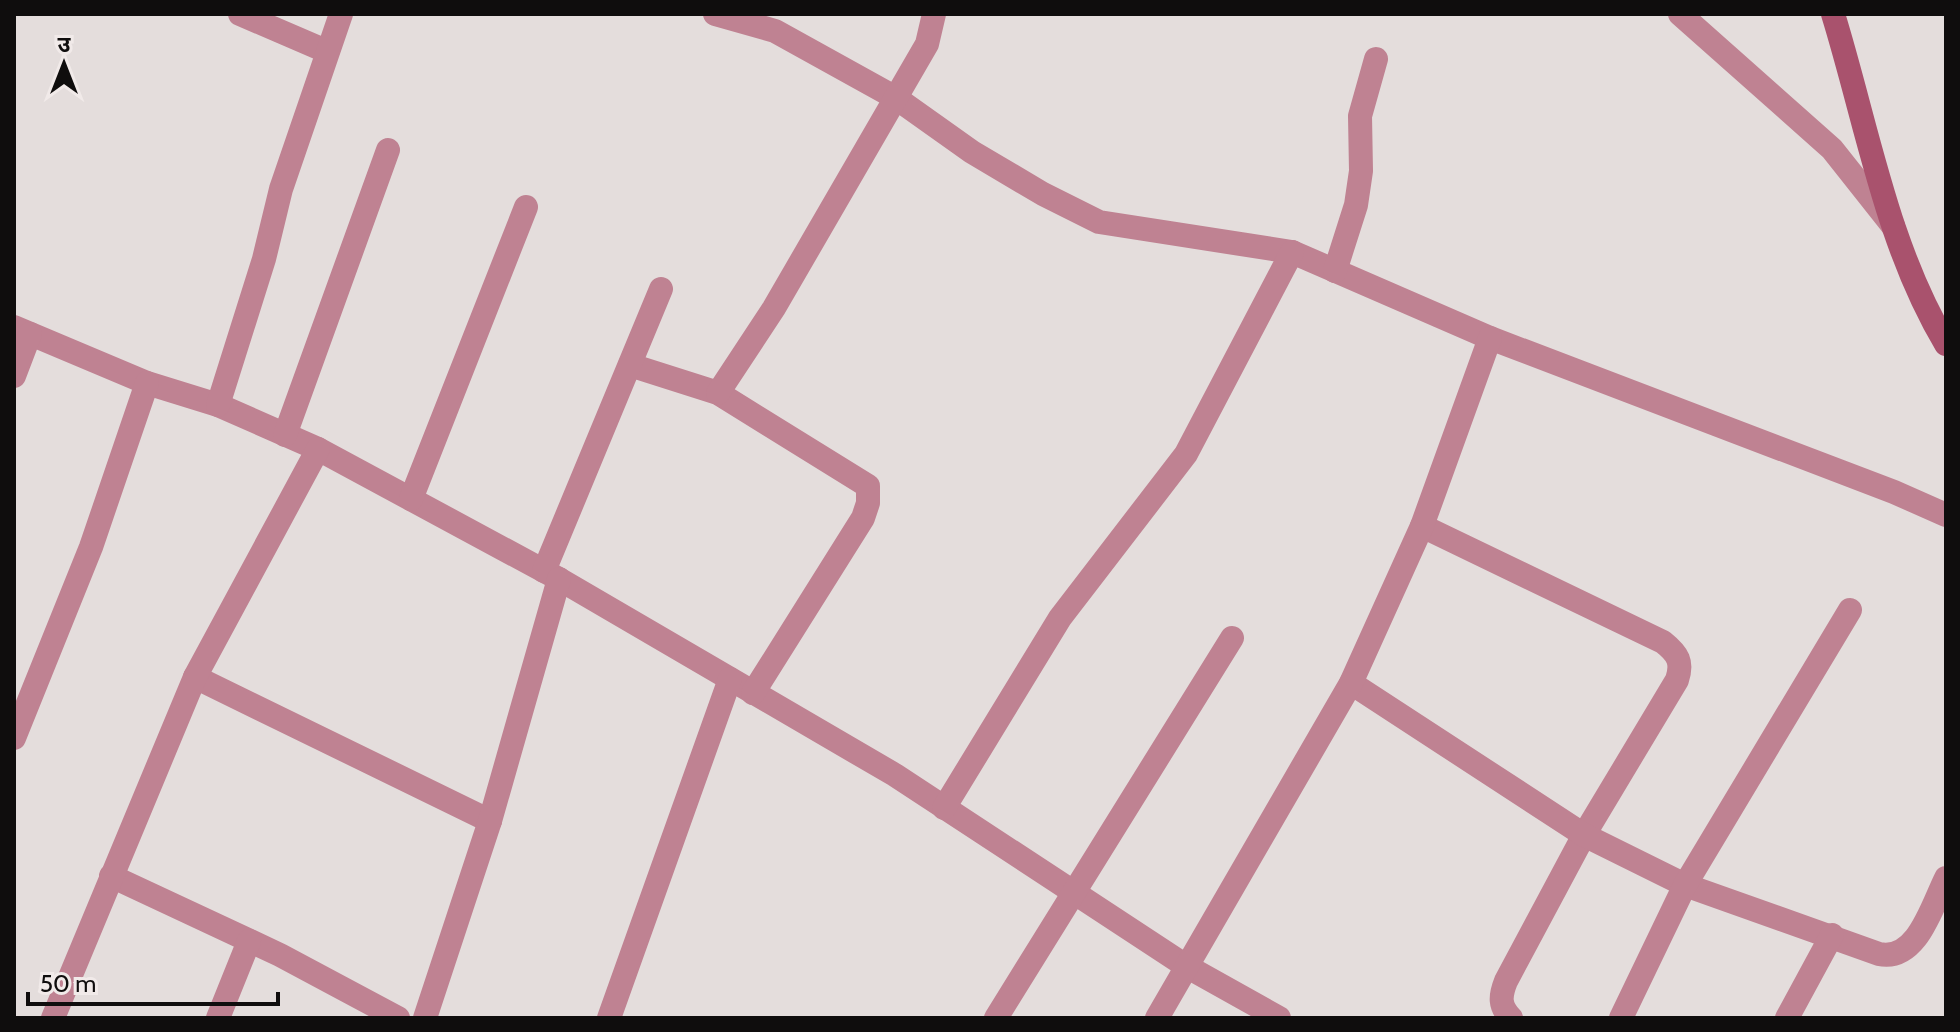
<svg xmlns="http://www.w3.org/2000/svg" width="1960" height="1032" font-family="Cabin,'Noto Sans Devanagari',sans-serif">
	<rect width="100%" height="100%" fill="#e4dddc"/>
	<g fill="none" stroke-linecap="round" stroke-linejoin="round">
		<!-- street -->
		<g stroke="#bf8292" stroke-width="24">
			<polyline points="240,14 326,51"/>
			<polyline points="715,14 775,31 896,98 972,152 1043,194 1099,222 1292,252 1490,338 1894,492 1946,515"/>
			<polyline points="1680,14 1832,149 1893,226"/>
			<polyline points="1335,271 1356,205 1361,171 1360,116 1376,59"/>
			<polyline points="14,327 147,383 218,405 318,449 559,579 895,775 1186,966 1279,1018"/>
			<polyline points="630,365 718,393 868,486 868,503 863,518 753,693"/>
			<polyline points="14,376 30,334"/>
			<polyline points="718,393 774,308 927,44 934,14"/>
			<polyline points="218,405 264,259 281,189 341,14"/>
			<polyline points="285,435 388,150"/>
			<polyline points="411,499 526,207"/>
			<path d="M1422,526L1663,642C1678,654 1683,662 1677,680L1584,835L1506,981C1500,996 1499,1006 1511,1018"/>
			<polyline points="544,571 661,289"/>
			<polyline points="195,677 490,821"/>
			<path d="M1351,683L1584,835L1685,885L1879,954C1917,962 1932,906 1946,878"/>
			<polyline points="14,738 91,547 147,383"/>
			<polyline points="944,808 1060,618 1186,454 1292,252"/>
			<polyline points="111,876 280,955 398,1018"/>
			<polyline points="53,1018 195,677 318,449"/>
			<polyline points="218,1018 249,941"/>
			<polyline points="425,1018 490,821 559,579"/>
			<polyline points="609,1018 730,679"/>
			<polyline points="996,1018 1232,638"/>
			<polyline points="1157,1018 1351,683 1422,526 1490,338"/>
			<polyline points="1621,1018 1685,885 1850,610"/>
			<polyline points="1787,1018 1832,935"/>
		</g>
		<!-- secondary -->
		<path stroke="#a9526d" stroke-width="24" d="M1833,14C1867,124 1886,244 1946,344"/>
	</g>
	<!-- border -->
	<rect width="1960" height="1032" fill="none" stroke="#0f0d0d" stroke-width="32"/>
	<!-- north arrow -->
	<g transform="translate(64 64)" stroke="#f1eae9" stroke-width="6" paint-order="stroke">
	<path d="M0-6L14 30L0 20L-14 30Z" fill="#0f0d0d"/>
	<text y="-12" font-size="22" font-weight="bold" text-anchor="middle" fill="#0f0d0d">उ</text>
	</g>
	<!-- scale -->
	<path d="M28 992v12h250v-12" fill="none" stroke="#0f0d0d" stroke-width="4"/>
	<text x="40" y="992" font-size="24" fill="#0f0d0d" stroke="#f1eae9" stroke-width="6" paint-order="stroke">50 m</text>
</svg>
